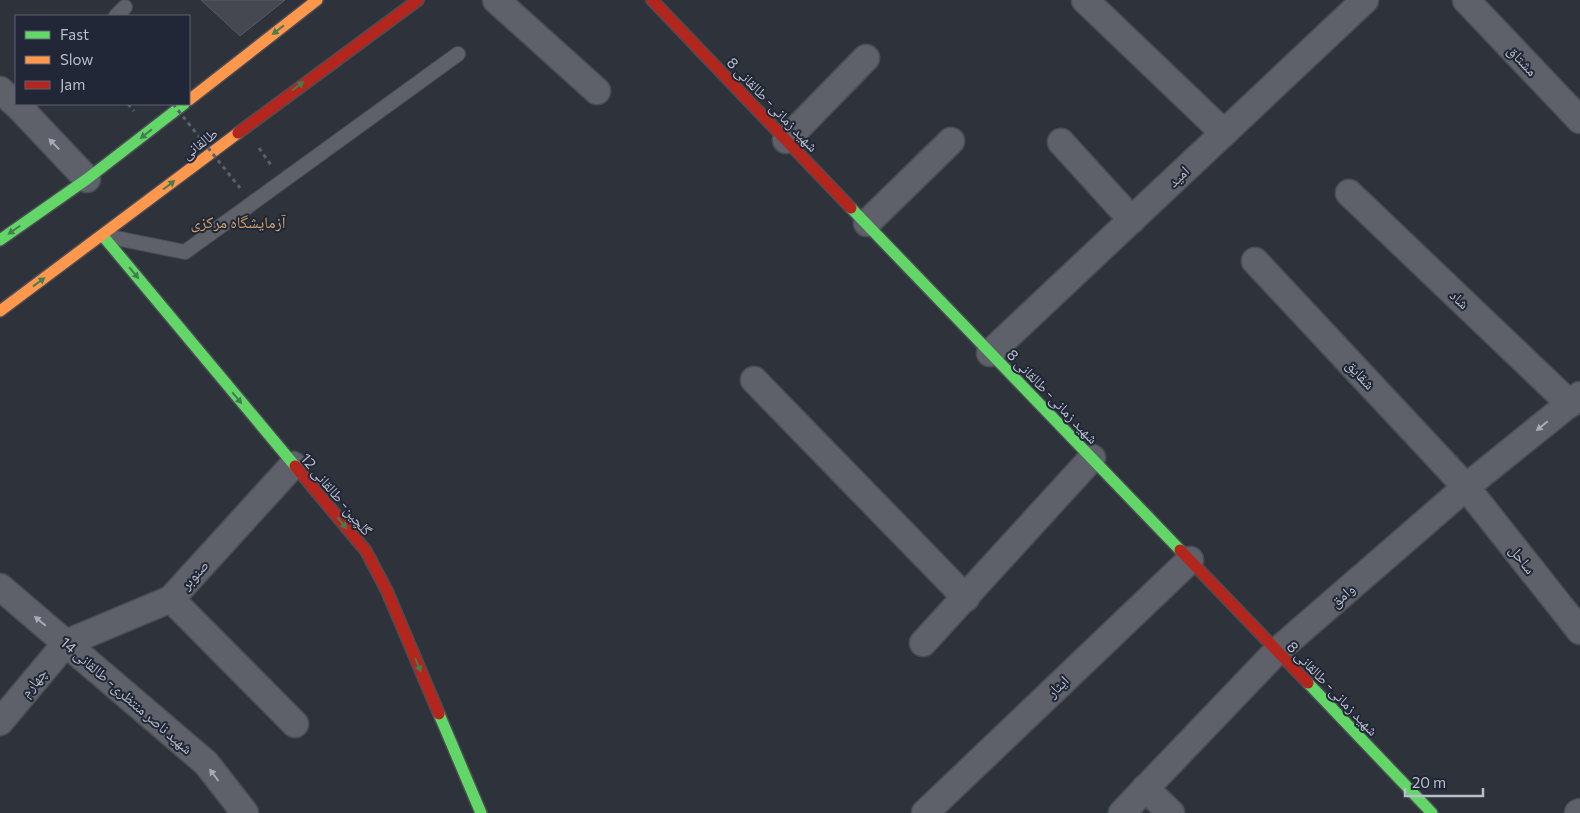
<svg xmlns="http://www.w3.org/2000/svg" width="1580" height="813" font-family="Commissioner,'Noto Naskh Arabic',sans-serif">
	<rect width="100%" height="100%" fill="#2e323b"/>
	<!-- building -->
	<polygon fill="#454850" stroke="#565a63" points="201,0 285,0 240,36"/>
	<g fill="none" stroke-linecap="round" stroke-linejoin="round">
		<defs>
			<g id="lane">
				<polyline points="116,16 125,7"/>
				<polyline points="106,236 185,252 458,54"/>
			</g>
			<g id="street">
				<polyline points="496,0 597,91"/>
				<polyline points="1085,0 1224,133"/>
				<polyline points="1466,0 1580,120"/>
				<polyline points="0,90 19,107 87,179"/>
				<polyline points="786,140 866,58"/>
				<polyline points="1061,142 1132,220"/>
				<polyline points="1349,193 1570,404"/>
				<polyline points="867,223 951,141"/>
				<polyline points="1255,261 1466,487 1580,631"/>
				<polyline points="990,353 1365,0"/>
				<polyline points="754,380 966,598"/>
				<polyline points="0,587 206,763 245,813"/>
				<polyline points="171,599 295,724"/>
				<polyline points="923,643 1092,458"/>
				<polyline points="0,722 66,643 171,599 293,465"/>
				<polyline points="1145,788 1171,813"/>
				<polyline points="925,813 1190,560"/>
				<polyline points="1122,813 1277,651 1466,487 1580,395"/>
				<polyline points="1578,813 1580,812"/>
			</g>
			<g id="fast">
				<polyline points="851,208 1180,550"/>
				<polyline points="103,236 295,466"/>
				<polyline points="0,240 87,179 184,104"/>
				<polyline points="1308,683 1432,813"/>
				<polyline points="439,714 481,813"/>
			</g>
			<g id="slow">
				<polyline points="189,100 317,0"/>
				<polyline points="0,311 238,133"/>
			</g>
			<g id="jam">
				<polyline points="652,0 851,208"/>
				<polyline points="238,133 418,0"/>
				<polyline points="295,466 366,551 387,591 439,714"/>
				<polyline points="1180,550 1308,683"/>
			</g>
		</defs>
		<!-- lane casing -->
		<use href="#lane" stroke="#4a4d54" stroke-width="16"/>
		<!-- street casing -->
		<use href="#street" stroke="#4a4d54" stroke-width="29"/>
		<!-- fast casing -->
		<use href="#fast" stroke="#4a4d54" stroke-width="14"/>
		<!-- slow casing -->
		<use href="#slow" stroke="#4a4d54" stroke-width="14"/>
		<!-- jam casing -->
		<use href="#jam" stroke="#4a4d54" stroke-width="14"/>
		<!-- path -->
		<g stroke="#5b6066" stroke-width="3" stroke-dasharray="4 4" stroke-linecap="butt">
			<polyline points="128,104 134,111"/>
			<polyline points="259,148 271,165"/>
		</g>
		<!-- lane -->
		<use href="#lane" stroke="#5e6169" stroke-width="14"/>
		<!-- street -->
		<use href="#street" stroke="#5e6169" stroke-width="26"/>
		<!-- fast -->
		<use href="#fast" stroke="#63d668" stroke-width="11"/>
		<!-- slow -->
		<use href="#slow" stroke="#ff974d" stroke-width="11"/>
		<!-- jam -->
		<use href="#jam" stroke="#b3261e" stroke-width="11"/>
		<!-- path-bridge -->
		<polyline stroke="#5b6066" stroke-width="3" stroke-dasharray="4 4" stroke-linecap="butt" points="173,104 240,188"/>
	</g>
	<!-- one-way arrows -->
	<defs><path id="oneway-solid" d="M-6-.8H1V-3.2L6.5 0L1 3.2V.8H-6Z" transform="scale(1.25)"/></defs>
	<g fill="#427e4f">
		<use href="#oneway-solid" transform="translate(278 30) rotate(142)"/>
		<use href="#oneway-solid" transform="translate(298 86) rotate(-37)"/>
		<use href="#oneway-solid" transform="translate(146 134) rotate(142)"/>
		<use href="#oneway-solid" transform="translate(169 185) rotate(-37)"/>
		<use href="#oneway-solid" transform="translate(14 230) rotate(145)"/>
		<use href="#oneway-solid" transform="translate(134 273) rotate(50)"/>
		<use href="#oneway-solid" transform="translate(39 282) rotate(-36)"/>
		<use href="#oneway-solid" transform="translate(237 398) rotate(50)"/>
		<use href="#oneway-solid" transform="translate(342 523) rotate(50)"/>
		<use href="#oneway-solid" transform="translate(418 665) rotate(67)"/>
	</g>
	<g fill="#a7abb7">
		<use href="#oneway-solid" transform="translate(54 144) rotate(-134)"/>
		<use href="#oneway-solid" transform="translate(1542 426) rotate(141)"/>
		<use href="#oneway-solid" transform="translate(40 621) rotate(-140)"/>
		<use href="#oneway-solid" transform="translate(214 775) rotate(-127)"/>
	</g>
	<g text-anchor="middle" dominant-baseline="central" stroke-width="4" stroke-linejoin="round" paint-order="stroke">
		<!-- street labels -->
		<g font-size="15" fill="#b9becb" stroke="#212736">
			<text transform="translate(1523 60) rotate(47)">مشتاق</text>
			<text transform="translate(773 104) rotate(46)">شهید زمانی- طالقانی 8</text>
			<text transform="translate(199 143) rotate(-37)">طالقانی</text>
			<text transform="translate(1178 176) rotate(-43)">امید</text>
			<text transform="translate(1460 299) rotate(44)">شاد</text>
			<text transform="translate(1361 374) rotate(47)">شقایق</text>
			<text transform="translate(1053 396) rotate(46)">شهید زمانی- طالقانی 8</text>
			<text transform="translate(337 494) rotate(50)">گلچین- طالقانی 12</text>
			<text transform="translate(1523 559) rotate(52)">ساحل</text>
			<text transform="translate(194 574) rotate(-48)">صنوبر</text>
			<text transform="translate(1342 595) rotate(-41)">وامق</text>
			<text transform="translate(33 682) rotate(-50)">چهارم</text>
			<text transform="translate(1057 686) rotate(-44)">ایثار</text>
			<text transform="translate(1333 688) rotate(46)">شهید زمانی- طالقانی 8</text>
			<text transform="translate(127 695) rotate(41)">شهید ناصر منتظری- طالقانی 14</text>
		</g>
		<!-- neighbourhood labels -->
		<g font-size="16" fill="#d1a36e" stroke="#212736">
			<text x="238" y="221">آزمایشگاه مرکزی</text>
		</g>
	</g>
	<!-- legend -->
	<rect x="15" y="15" width="175" height="90" fill="#212736" stroke="#5e6372"/>
	<rect x="25" y="31" width="25" height="8" fill="#63d668" stroke="#5e6372"/>
	<text x="60" y="40" font-size="15" fill="#b9becb">Fast</text>
	<rect x="25" y="56" width="25" height="8" fill="#ff974d" stroke="#5e6372"/>
	<text x="60" y="65" font-size="15" fill="#b9becb">Slow</text>
	<rect x="25" y="81" width="25" height="8" fill="#b3261e" stroke="#5e6372"/>
	<text x="60" y="90" font-size="15" fill="#b9becb">Jam</text>
	<!-- scale -->
	<path d="M1405 788v8h78v-8" fill="none" stroke="#b9becb" stroke-width="2.5"/>
	<text x="1412" y="788" font-size="15" fill="#b9becb" stroke="#212736" stroke-width="4" paint-order="stroke">20 m</text>
</svg>
